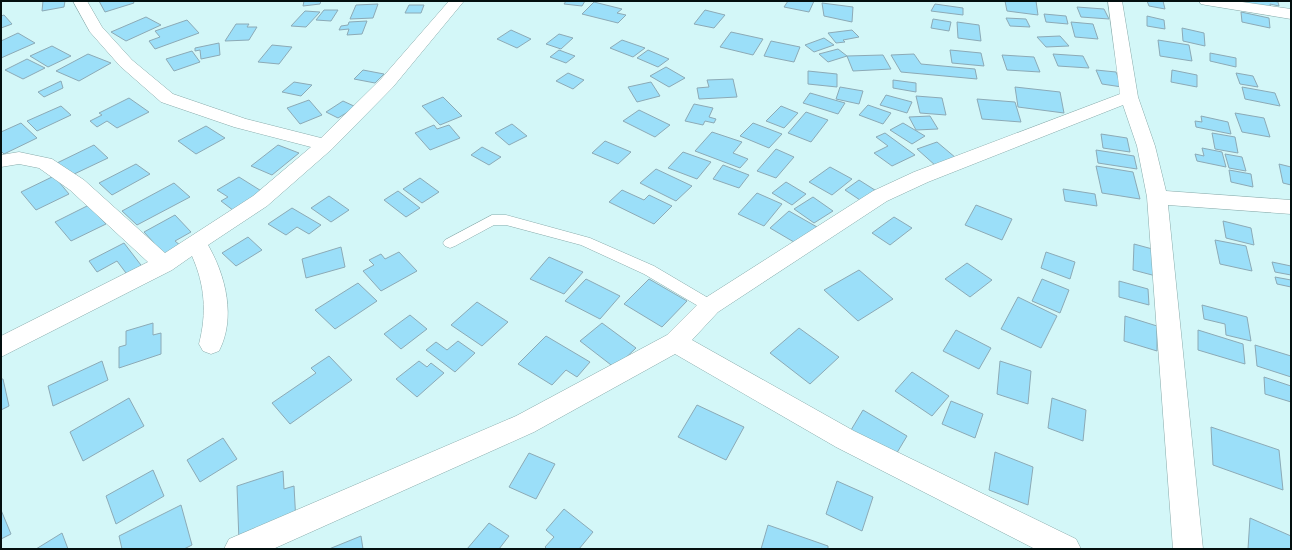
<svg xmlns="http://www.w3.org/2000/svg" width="1292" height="550" font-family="'Noto Serif',serif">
	<rect width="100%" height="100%" fill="#d3f7f8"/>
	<!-- building -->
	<g fill="#9bdff9" stroke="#8caab6">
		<polygon points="43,1 65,1 64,7 42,11"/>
		<polygon points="99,1 133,1 134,3 105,12"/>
		<polygon points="304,1 321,1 320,4 303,6"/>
		<polygon points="566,1 585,1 582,6 564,4"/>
		<polygon points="788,1 814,1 809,12 784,7"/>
		<polygon points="1005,1 1036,1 1038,15 1007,11"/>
		<polygon points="1147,1 1163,1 1165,9 1149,6"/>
		<polygon points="1242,1 1273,1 1278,2 1279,6 1270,4 1272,14"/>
		<polygon points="594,2 622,9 617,13 626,15 618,23 582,14"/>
		<polygon points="822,3 853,7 852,22 824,16"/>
		<polygon points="378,4 373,18 350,19 356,5"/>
		<polygon points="935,4 963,8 963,15 931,11"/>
		<polygon points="409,5 424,5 421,13 405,13"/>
		<polygon points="1077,7 1104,9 1109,19 1081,17"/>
		<polygon points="324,10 338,10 331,21 316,20"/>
		<polygon points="705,10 725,15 714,28 694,24"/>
		<polygon points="305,11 320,12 306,27 291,26"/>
		<polygon points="1241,12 1269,18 1270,28 1242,22"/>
		<polygon points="1044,14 1066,16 1068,24 1046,22"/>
		<polygon points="4,15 12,24 1,28 1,16"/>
		<polygon points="1147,16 1164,20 1165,29 1147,26"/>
		<polygon points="146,17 161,25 126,41 111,32"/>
		<polygon points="1006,18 1026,19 1030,27 1010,26"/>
		<polygon points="933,19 951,22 949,31 931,28"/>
		<polygon points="187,20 199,33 155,49 149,41 160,37 155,31"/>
		<polygon points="367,21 362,34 347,35 349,29 339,30 341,26 348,25 349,22"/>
		<polygon points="957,22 979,25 981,41 958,38"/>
		<polygon points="1071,22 1093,24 1098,39 1075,37"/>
		<polygon points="236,24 249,24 247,27 257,27 249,40 225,41"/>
		<polygon points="1182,28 1204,33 1205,46 1183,41"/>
		<polygon points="511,30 531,39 517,48 497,39"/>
		<polygon points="852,30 859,37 843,40 845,42 836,43 828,33"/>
		<polygon points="731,32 763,39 753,55 720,47"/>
		<polygon points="18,33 35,43 1,58 1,41"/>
		<polygon points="559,34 573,38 561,49 546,44"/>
		<polygon points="1060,36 1069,46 1046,47 1037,37"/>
		<polygon points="824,38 834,45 814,52 805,45"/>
		<polygon points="622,40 645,48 633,57 610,48"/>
		<polygon points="1158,40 1189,45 1192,61 1160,56"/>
		<polygon points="771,41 800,47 794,62 764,56"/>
		<polygon points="219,43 220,55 201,59 200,50 195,51 195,48"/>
		<polygon points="272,45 292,47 279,64 258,62"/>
		<polygon points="52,46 71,56 48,67 30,56"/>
		<polygon points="838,49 847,56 828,62 819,54"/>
		<polygon points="559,50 575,56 566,63 550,57"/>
		<polygon points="648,50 669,59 658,67 637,58"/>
		<polygon points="950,50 981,53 984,66 952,63"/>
		<polygon points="192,51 200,62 174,71 166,59"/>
		<polygon points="1210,53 1236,58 1236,67 1210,61"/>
		<polygon points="88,54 111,63 79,81 56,71"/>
		<polygon points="914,54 921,64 975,69 977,79 901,72 891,55"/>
		<polygon points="1053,54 1083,56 1089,68 1058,66"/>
		<polygon points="883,55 891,69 853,71 847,56"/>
		<polygon points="1002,55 1034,57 1040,72 1007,70"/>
		<polygon points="27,59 45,68 23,79 5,70"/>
		<polygon points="666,67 685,78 669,87 650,76"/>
		<polygon points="363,70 384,74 375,83 354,79"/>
		<polygon points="1096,70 1116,72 1122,87 1102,84"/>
		<polygon points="1172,70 1197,75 1197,87 1171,82"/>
		<polygon points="808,71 837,74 837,87 808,84"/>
		<polygon points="568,73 584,80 573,89 556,81"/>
		<polygon points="1236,73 1253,76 1258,87 1240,84"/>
		<polygon points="733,79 737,97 699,99 697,88 709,87 707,80"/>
		<polygon points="893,80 916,83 916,92 893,88"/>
		<polygon points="61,81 63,88 44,97 38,92"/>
		<polygon points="294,82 312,85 301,96 282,92"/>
		<polygon points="651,82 660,96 637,102 628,87"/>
		<polygon points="840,87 863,91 859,104 836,99"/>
		<polygon points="1015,87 1060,92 1064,113 1018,107"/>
		<polygon points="1242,87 1275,93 1280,106 1245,99"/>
		<polygon points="810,93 845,103 838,114 803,103"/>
		<polygon points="886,95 912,102 907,113 880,105"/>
		<polygon points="916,96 942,98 946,115 920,113"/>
		<polygon points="443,97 462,116 440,125 422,106"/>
		<polygon points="129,98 149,112 117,128 107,121 97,127 90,121 102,115 99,113"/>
		<polygon points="977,99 1015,102 1021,122 982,119"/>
		<polygon points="309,100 322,115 300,124 287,108"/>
		<polygon points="343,101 356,107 338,118 326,112"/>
		<polygon points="694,104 713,108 709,117 716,119 714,123 705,121 703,125 685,121"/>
		<polygon points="868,105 891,113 883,124 859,115"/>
		<polygon points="61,106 71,115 37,131 27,121"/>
		<polygon points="781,106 798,113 784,128 766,121"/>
		<polygon points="639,110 670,125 655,137 623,121"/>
		<polygon points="806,112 828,120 811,142 788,133"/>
		<polygon points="1235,113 1264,118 1270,137 1242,132"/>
		<polygon points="930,116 938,129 916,130 909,117"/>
		<polygon points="1201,116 1228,122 1231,134 1196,127 1195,121 1202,122"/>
		<polygon points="21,123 37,138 4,154 1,151 1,132"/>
		<polygon points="753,123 782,134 769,148 740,136"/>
		<polygon points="903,123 925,136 912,144 890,130"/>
		<polygon points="512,124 527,136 509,145 495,133"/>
		<polygon points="434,125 437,129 449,125 460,138 430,150 415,133"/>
		<polygon points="206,126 225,138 196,154 178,141"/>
		<polygon points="712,132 742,142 733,153 748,159 740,168 695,151"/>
		<polygon points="885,133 915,155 892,166 874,153 888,146 876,137"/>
		<polygon points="1212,133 1235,137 1238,153 1215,149"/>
		<polygon points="1101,134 1127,138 1130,152 1103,148"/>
		<polygon points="605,141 631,152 618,164 592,153"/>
		<polygon points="937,142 956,158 936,166 917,149"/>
		<polygon points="94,145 108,158 70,176 57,163"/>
		<polygon points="278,145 299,153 272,175 251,166"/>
		<polygon points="482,147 501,157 489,165 471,155"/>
		<polygon points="1202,148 1222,152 1226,167 1197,161 1195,154 1204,156"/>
		<polygon points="776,149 794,157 776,178 757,171"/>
		<polygon points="1096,150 1134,156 1137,169 1098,163"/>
		<polygon points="683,152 711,162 697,179 668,168"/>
		<polygon points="1225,154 1242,157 1246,171 1229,168"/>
		<polygon points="136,164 150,174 112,195 99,183"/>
		<polygon points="1279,164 1291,167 1291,185 1283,183"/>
		<polygon points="723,165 749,175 739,188 713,179"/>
		<polygon points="1096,166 1133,172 1140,199 1102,193"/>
		<polygon points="830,167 852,179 832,195 809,182"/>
		<polygon points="656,169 692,186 676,201 640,183"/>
		<polygon points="1229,170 1251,174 1253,187 1231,182"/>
		<polygon points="54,176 69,194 36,210 21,192"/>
		<polygon points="239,177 263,192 234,211 221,201 228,197 217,190"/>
		<polygon points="420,178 439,192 422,203 403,189"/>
		<polygon points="859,180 878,192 863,202 845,190"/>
		<polygon points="786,182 806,194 792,205 772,193"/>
		<polygon points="174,183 190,197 137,225 122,211"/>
		<polygon points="1063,189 1095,194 1097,206 1065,201"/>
		<polygon points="622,190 644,200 649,195 672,206 654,224 609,202"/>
		<polygon points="398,191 420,208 406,217 384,200"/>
		<polygon points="757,193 782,204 764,226 738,214"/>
		<polygon points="329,196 349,210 331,222 311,208"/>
		<polygon points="813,197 833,211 814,223 794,209"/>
		<polygon points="89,205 106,224 71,241 55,222"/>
		<polygon points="976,205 1012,219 1002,240 965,225"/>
		<polygon points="292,208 321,225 309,234 297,227 286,235 268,224"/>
		<polygon points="789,211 817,227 799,245 770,228"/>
		<polygon points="175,215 191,232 175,241 181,246 165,255 144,232"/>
		<polygon points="894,217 912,228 890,245 872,233"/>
		<polygon points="1223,221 1251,228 1254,245 1226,238"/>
		<polygon points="248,237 262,250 236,266 222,253"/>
		<polygon points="1215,240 1246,246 1252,271 1220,264"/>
		<polygon points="124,243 144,269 129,277 117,261 97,272 89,261"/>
		<polygon points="1134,244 1156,250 1156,276 1133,270"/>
		<polygon points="341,247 345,267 306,278 302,259"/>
		<polygon points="399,252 417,271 381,291 363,271 374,265 369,260 381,254 385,259"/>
		<polygon points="1046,252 1075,262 1070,279 1041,268"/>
		<polygon points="549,257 583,272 564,294 530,279"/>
		<polygon points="1272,262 1291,266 1291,275 1275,272"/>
		<polygon points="967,263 992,280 970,297 945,279"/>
		<polygon points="859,270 893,299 858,321 824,290"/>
		<polygon points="1275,277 1291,280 1291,287 1277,284"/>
		<polygon points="586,279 620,296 600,319 565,301"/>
		<polygon points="649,279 687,301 662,327 624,304"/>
		<polygon points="1042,279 1069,290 1060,313 1032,301"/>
		<polygon points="1119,281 1148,289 1149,305 1119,297"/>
		<polygon points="358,283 377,301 335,329 315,310"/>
		<polygon points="1018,297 1057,316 1041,348 1001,329"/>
		<polygon points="477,302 508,322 482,346 451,325"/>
		<polygon points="1202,305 1247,317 1251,341 1226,335 1225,324 1204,319"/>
		<polygon points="410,315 427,329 401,349 384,334"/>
		<polygon points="1125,316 1157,326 1157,351 1124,341"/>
		<polygon points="153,323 153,335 161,333 161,354 119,368 119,347 126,345 126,331"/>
		<polygon points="602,323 636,348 615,368 580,341"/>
		<polygon points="799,328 839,357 810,384 770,353"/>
		<polygon points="956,330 991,348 979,369 943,351"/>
		<polygon points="1198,330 1243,344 1245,364 1198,350"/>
		<polygon points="546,336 590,362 577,377 566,370 552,385 518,364"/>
		<polygon points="458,341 475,353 455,372 426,350 436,342 447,350"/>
		<polygon points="1255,345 1291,356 1291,377 1257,366"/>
		<polygon points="329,356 352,380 290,424 272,403 316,373 311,368"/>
		<polygon points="102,361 108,380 53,406 48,386"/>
		<polygon points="419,361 427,367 431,363 444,373 417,397 396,379"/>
		<polygon points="1000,361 1031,371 1028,404 997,394"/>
		<polygon points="912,372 949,396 932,416 895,391"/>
		<polygon points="1264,377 1291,386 1291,402 1265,394"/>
		<polygon points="1,379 3,379 9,406 1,410"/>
		<polygon points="129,398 144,426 83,461 70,432"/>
		<polygon points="1052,398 1086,410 1083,441 1048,428"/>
		<polygon points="951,401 983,414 975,438 942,424"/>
		<polygon points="697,405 744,427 726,460 678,437"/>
		<polygon points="863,410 907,436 895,456 851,430"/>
		<polygon points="1211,427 1279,450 1283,490 1213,465"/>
		<polygon points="223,438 237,459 200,482 187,460"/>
		<polygon points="995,452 1033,467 1028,505 989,490"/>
		<polygon points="529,453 555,464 536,499 509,487"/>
		<polygon points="153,470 164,496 116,524 106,496"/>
		<polygon points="283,471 284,489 294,486 296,522 239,542 237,486"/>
		<polygon points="837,481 873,497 862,531 826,514"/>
		<polygon points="181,505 192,545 184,549 122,549 119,536"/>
		<polygon points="564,509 593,532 579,549 547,549 545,547 554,537 546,530"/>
		<polygon points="1,510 11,534 1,539"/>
		<polygon points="1250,518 1291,536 1291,549 1248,549"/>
		<polygon points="489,523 509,536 499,549 467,549"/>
		<polygon points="768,525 828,546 828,549 761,549"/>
		<polygon points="62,533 68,549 36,549"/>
		<polygon points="361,536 363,549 329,549"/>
	</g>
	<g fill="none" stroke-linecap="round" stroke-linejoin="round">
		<defs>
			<polygon id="lane" points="492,215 506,215 590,238 654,266 715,302 717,306 715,310 710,312 705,310 644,274 581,245 506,225 494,225 455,246 450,248 445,246 443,243 445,240"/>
			<g id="street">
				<path d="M73,1H87L102,27L132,60L173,94L246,119L321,138L381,79L449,1H464L393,87L332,149L267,206L208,245C226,276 236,318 219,351L211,354L203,351L199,344C207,313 205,285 192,256L172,270L1,357V336L148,262L70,190L39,168L19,164L1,167V155L19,152L52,159L84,180L165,253L253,196L311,147L234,127L161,102L120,66L90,32Z"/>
				<polygon points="1108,1 1122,1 1138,97 1155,146 1166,191 1291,200 1291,214 1168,205 1203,549 1173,549 1147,197 1137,146 1123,105 928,182 887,201 718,312 692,340 854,431 1076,539 1081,549 1035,549 836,447 675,354 534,432 273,549 224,549 229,539 516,416 667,335 702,300 873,191 914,172 1120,94"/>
				<polygon points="1199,1 1235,1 1291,9 1291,19 1206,5 1201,4"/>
			</g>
		</defs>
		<!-- lane casing -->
		<use href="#lane" stroke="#89abab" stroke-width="1"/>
		<!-- street casing -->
		<use href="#street" stroke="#89abab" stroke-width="1"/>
		<!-- lane -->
		<use href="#lane" fill="#fff" fill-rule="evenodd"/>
		<!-- street -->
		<use href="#street" fill="#fff" fill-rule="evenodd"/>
	</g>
	<!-- border -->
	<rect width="1292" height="550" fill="none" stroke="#030f0f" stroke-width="4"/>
</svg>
